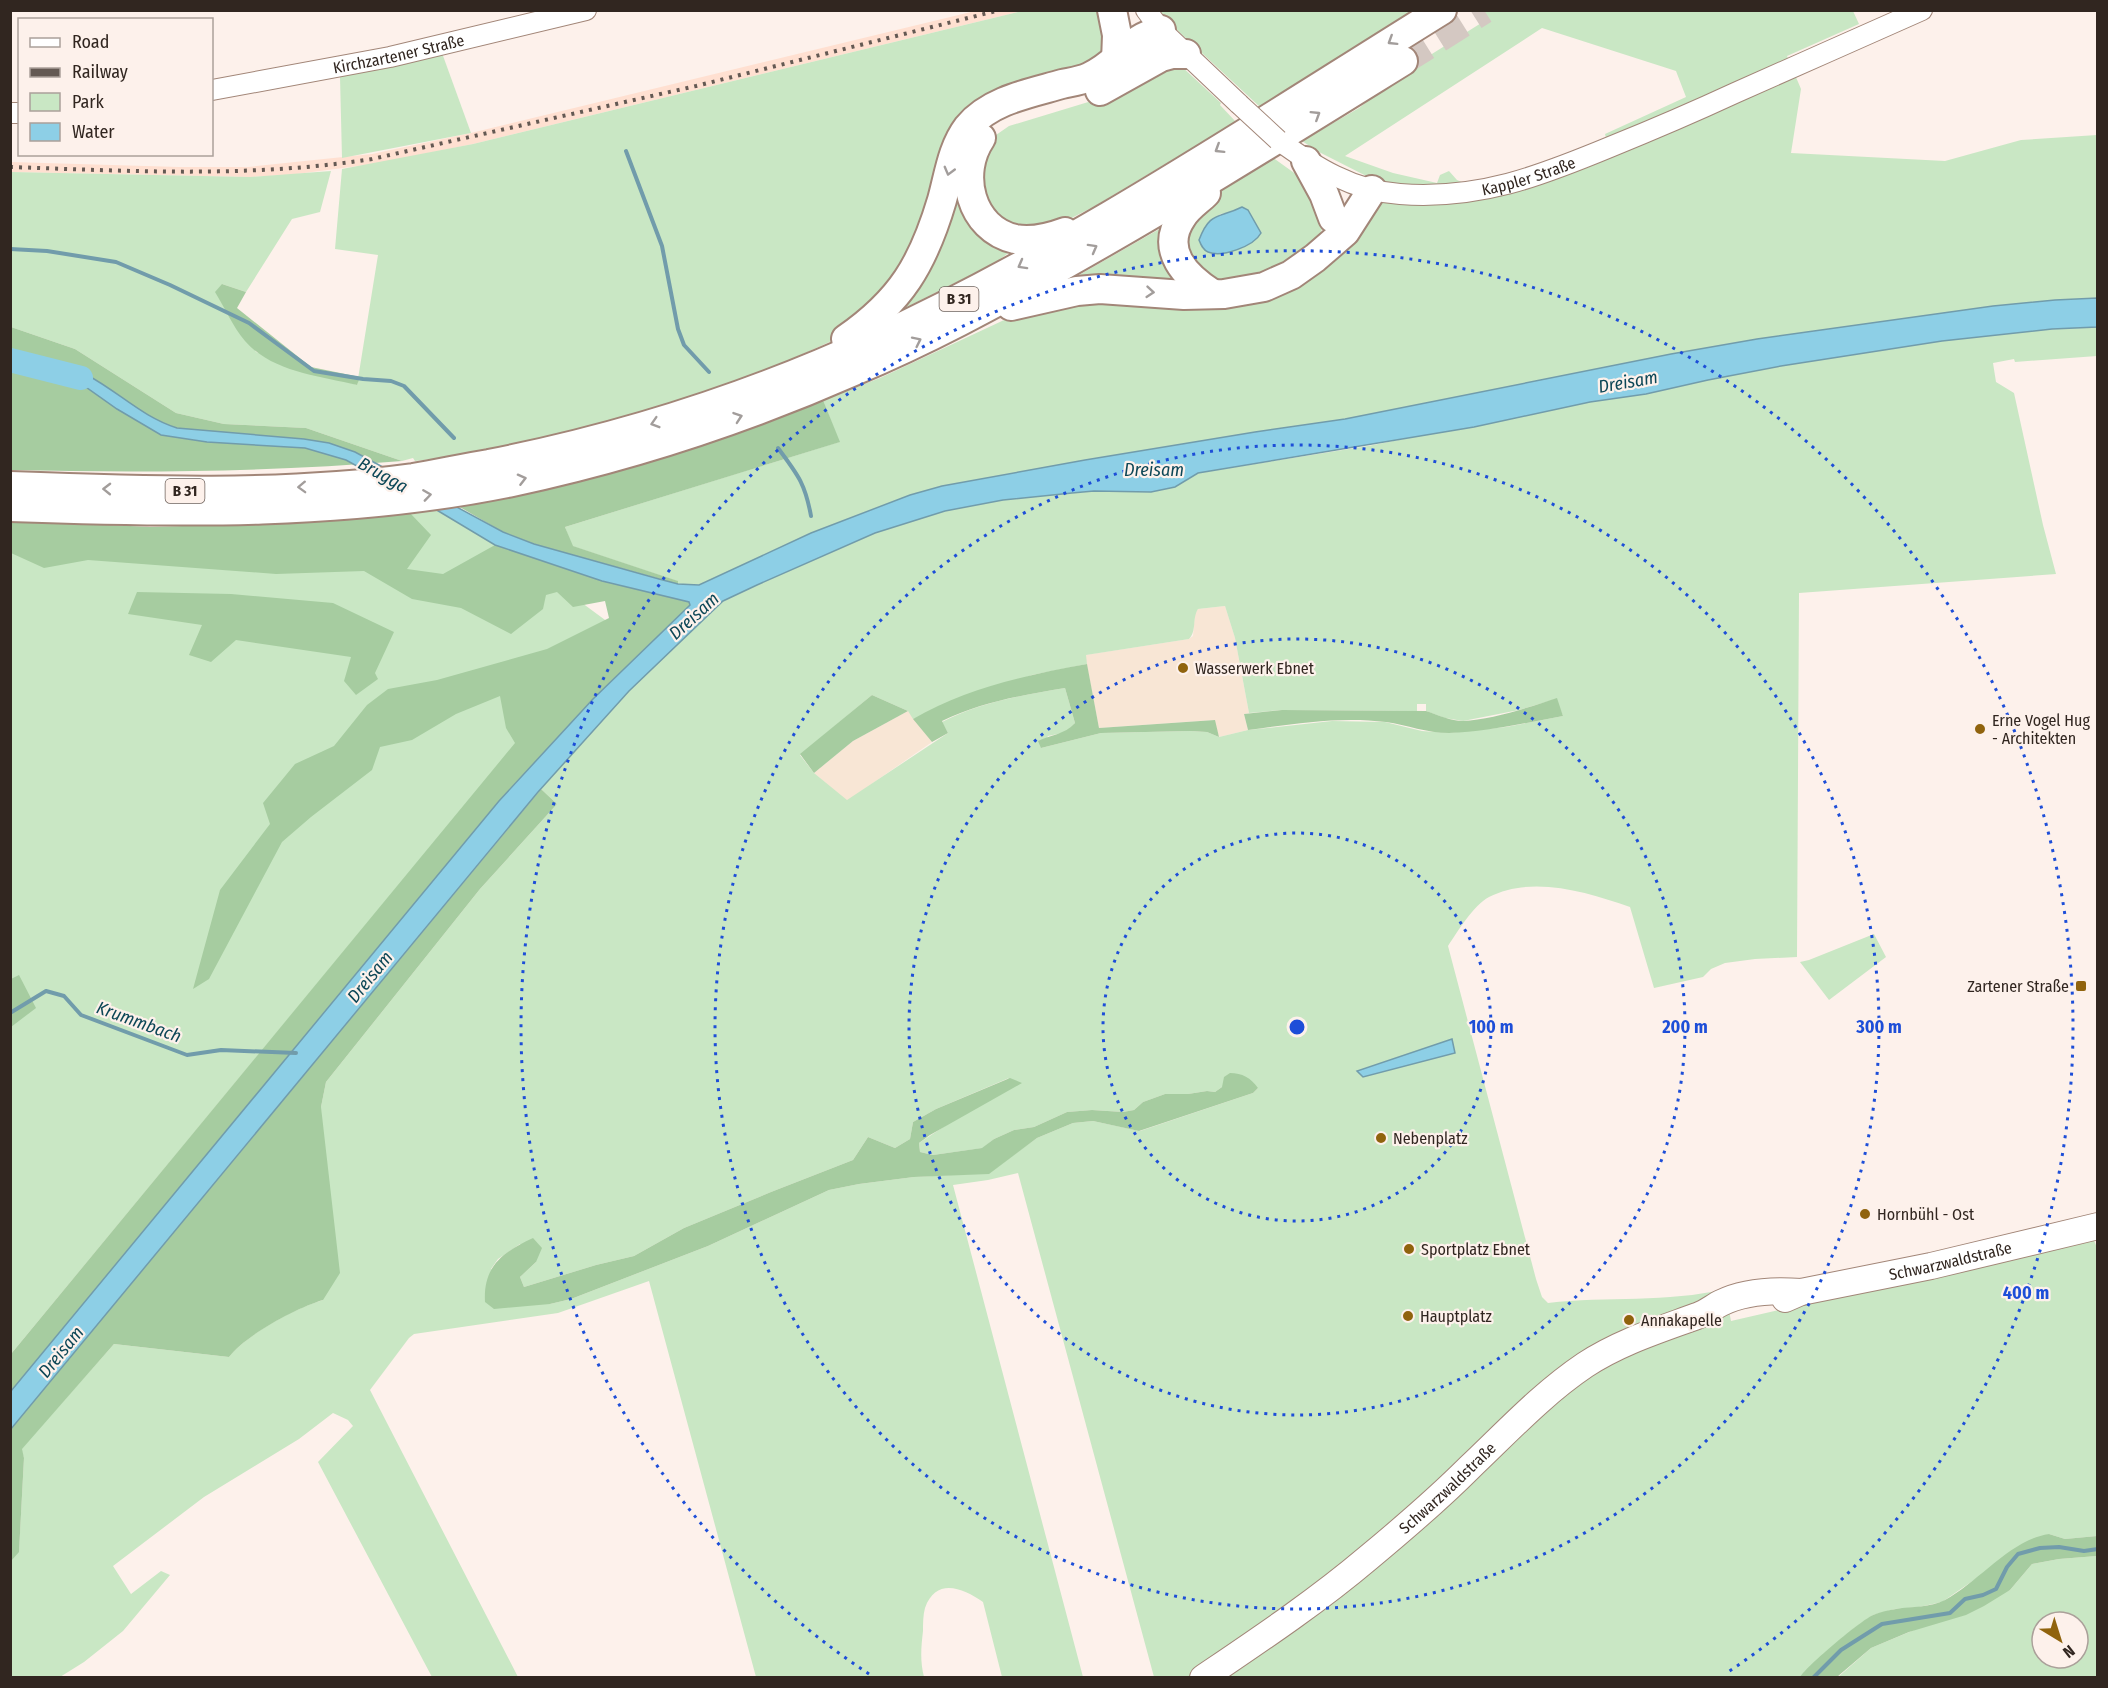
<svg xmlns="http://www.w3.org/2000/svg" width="2108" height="1688" font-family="'Fira Sans Condensed',sans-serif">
	<rect width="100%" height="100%" fill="#fdf1eb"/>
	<!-- built -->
	<polygon fill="#ffe0d1" points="975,11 1022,11 473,144 374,164 289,175 250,177 11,172 11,162 179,167 248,167 372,154 471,133"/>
	<!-- industrial -->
	<g fill="#f8e6d5">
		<polygon points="1225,606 1235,638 1249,713 1244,714 1248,730 1219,737 1214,720 1099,728 1085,655 1189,639 1193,636 1195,613 1198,609"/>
		<polygon points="908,711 932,742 847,801 814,773 853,741"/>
	</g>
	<!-- green -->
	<g fill="#c9e7c4" fill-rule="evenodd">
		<polygon points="1022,11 1104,11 1106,59 997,100 911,263 836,339 759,374 659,407 549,437 458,456 415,461 413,458 402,461 306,428 224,424 176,413 75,349 11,327 11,172 250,177 331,171 320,212 292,219 246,292 222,284 256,352 357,385 378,255 335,249 342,169 473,144"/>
		<polygon points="1152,11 1423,11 1260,107 1177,30"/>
		<path d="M1480,11H1853L1859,24L1787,56L1801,89L1791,153L1945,161L2021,140L2097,135V298L2055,300L1757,339L1671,354L1345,419L1255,432L1085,460L942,486L910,495L811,533L699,585L678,584L677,581L572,546L565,527L839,442L823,400L880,378L1034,306L1084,297L1254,301L1384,185L1319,152L1302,141L1359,108L1408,69L1486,20ZM1542,28L1676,71L1686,97L1605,134L1606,138L1570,155L1528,169L1464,183L1457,180L1449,171L1440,175L1437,183L1393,173L1345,156Z"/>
		<path d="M1146,42L1149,45C1137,58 1125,68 1111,77C1092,84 1073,90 1054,95C1012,107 970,116 961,166C958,184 962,203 972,219C983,234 1000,239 1011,251L995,263L891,315L890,311C908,291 923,271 933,247C950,205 947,147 985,117C1010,97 1058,91 1089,83C1113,72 1127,61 1146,42Z"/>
		<polygon points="442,53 471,133 342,158 340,77"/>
		<polygon points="1180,65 1221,103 1220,105 1236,122 1095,206 1056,226 1011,229 978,194 987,145 996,135 1009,126 1108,96 1149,70"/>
		<path d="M1272,157L1311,185L1323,217L1322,229L1318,239L1291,266L1217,285L1181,255L1200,204ZM1242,207L1208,252L1203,248L1199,241L1220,214L1229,213Z"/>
		<polygon points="1170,223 1185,281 1065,283"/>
		<path d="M2097,327V356L2015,362L2014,359L1993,363L1996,382L2014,393L2043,525L2056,574L1799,593L1797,957L1755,959L1725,963L1711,969L1703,977L1654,988L1630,907C1587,892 1532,875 1489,897C1473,906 1458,931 1448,946L1536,1279L1542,1297L1548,1303C1607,1296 1667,1303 1725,1289L1731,1321L2093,1238L2098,1250L2097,1536L2065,1539L2049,1534L1987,1571L1942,1602L1919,1607L1895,1609L1873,1615L1853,1629L1800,1677H1154L1018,1173L988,1180L953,1185L1083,1677H1002L983,1602C963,1588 936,1577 925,1608C923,1615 923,1624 923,1631C921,1648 920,1661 924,1677H756L649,1281L558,1313L414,1334L409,1338L370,1390L518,1677H432L318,1462L353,1426L348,1420L333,1413L299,1439L204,1497L113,1566L131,1594L161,1571L170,1575L123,1631L84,1662L60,1677H11L10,1561L19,1551L24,1458L21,1449L114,1344L229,1357C247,1334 295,1308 323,1300L321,1107L326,1082L480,889L557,804L541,789L629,691L723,601L757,585L875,533L945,511L1003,500L1094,491L1151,492L1175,487L1198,473L1368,446L1590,402L1646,394L1708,380L1781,366L1942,341L2052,329ZM1225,606L1235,638L1249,713L1282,710L1417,711V704H1426V711L1445,718L1463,721L1519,710L1556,699L1563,716L1506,727L1449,733L1422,731L1385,722L1332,721L1248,730L1219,737L1207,732L1190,731L1101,733L1041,748L1048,736L1067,732L1075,723L1065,688C1023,695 981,702 942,722L948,733L847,800L814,773L800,755L872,695L908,711L913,719L1032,675L1087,664L1086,655L1189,639C1197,631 1192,618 1198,609ZM1009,1078L954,1120L919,1143L920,1152L933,1155L983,1148L994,1139L1014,1130L1034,1127L1067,1112L1092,1110L1123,1112L1134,1110L1143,1102L1165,1094H1188L1207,1091L1215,1092L1222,1087L1258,1088L1253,1093L1140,1131L1093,1121L1073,1123L1037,1138L989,1173L914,1177L859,1184L829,1190L708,1246L571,1299L550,1304L491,1269L498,1259L520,1244L536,1262L520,1277L524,1287L596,1265L634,1256L684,1228L771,1192L853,1160L868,1137L895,1148L910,1139L913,1122L936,1109Z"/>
		<polygon points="435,509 540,572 616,628 516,743 11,1354 11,537 405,522 410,513"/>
		<polygon points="1874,934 1886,957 1829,1000 1800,962 1809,960"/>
		<path d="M2097,1556V1677L1837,1678L1871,1648L2010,1590L2032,1564L2059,1559ZM2042,1622H2078V1658H2042Z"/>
	</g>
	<!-- forest -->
	<g fill="#a6cca0">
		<path d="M222,284L246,292L237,308L311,367L360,377L357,385C319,376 272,372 245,341C233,327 225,308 215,292Z"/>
		<path d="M11,327L75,349L176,413L224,424L306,428L402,461C271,472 141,473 11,470Z"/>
		<polygon points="823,400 840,442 565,527 573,546 678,581 678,584 534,544 503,532 458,506 602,474 685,451"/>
		<polygon points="410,513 431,535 407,569 443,574 495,545 602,581 689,602 690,605 593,699 499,801 11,1391 11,1354 515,743 506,728 500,696 456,714 412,740 380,747 372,770 311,817 282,842 209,979 193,989 220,890 270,824 263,803 295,764 334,746 367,705 388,689 437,680 547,649 609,618 605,601 573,607 557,592 546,595 543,609 511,634 461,608 412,599 364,571 276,574 88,560 44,568 11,553 11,520 150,527 308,522"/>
		<polygon points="137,592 231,594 333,603 394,632 375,673 378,679 356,695 344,681 351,657 236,640 211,662 189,655 202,625 128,614"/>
		<path d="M1087,664L1099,728L1215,720L1219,737L1207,732L1190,731L1101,733L1041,748L1038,741C1052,734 1064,735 1075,723L1065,688C1023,695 981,702 942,721L948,733L932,742L913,719C966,688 1027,675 1087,664Z"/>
		<polygon points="872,695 908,711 853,741 814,773 800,754"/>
		<path d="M1557,698L1563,716C1525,723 1487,732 1449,733C1427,733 1407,725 1386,722C1340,716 1293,724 1248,730L1244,714L1282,710L1426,711C1438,715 1451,721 1463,721C1491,720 1530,707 1557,698Z"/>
		<path d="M541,789L557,804L480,889L326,1082L321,1107L340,1273L323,1300C296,1308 246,1335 229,1357L114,1344L22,1449L24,1458L19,1552L11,1561V1429Z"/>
		<polygon points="19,975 36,1008 11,1027 11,979"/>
		<path d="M1230,1073C1242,1073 1251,1078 1258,1088L1253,1093L1139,1131L1093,1121L1073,1123L1037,1138L989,1174L914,1177L859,1184L829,1190L708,1246L571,1299L550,1304L494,1309L485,1302C483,1266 503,1252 533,1238L542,1248L536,1262L520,1277L524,1287L596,1265L634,1256L684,1228L771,1192L853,1160L868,1137L895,1148L910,1139L913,1122L936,1109L1010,1078L1022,1083L930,1135L919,1143L920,1152L933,1155L982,1148L994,1139L1014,1130L1034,1127L1067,1112L1092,1110L1123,1112L1134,1110L1143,1102L1165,1094H1188L1207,1091L1215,1092L1222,1087L1224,1077Z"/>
		<path d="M2049,1534L2065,1539L2097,1536V1556L2059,1559L2032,1564L2010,1590L1984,1606L1966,1615L1909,1632L1871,1648L1837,1677H1800C1808,1665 1860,1621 1873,1615C1880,1612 1889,1610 1896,1609C1912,1606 1930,1608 1945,1600C1980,1581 2010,1540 2049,1534Z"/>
	</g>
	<!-- water -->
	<g fill="#8dcfe6" stroke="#719cab" stroke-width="1.5">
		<path d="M1242,207L1248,210L1261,233C1254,246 1222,258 1208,252C1203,250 1201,245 1199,240C1210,211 1218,219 1242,207Z"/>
		<path d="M2097,298V327L2052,329L1942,341L1781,366L1708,380L1646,394L1590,402L1474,427L1198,473L1175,487L1151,492L1094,491L1072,493L1003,500L945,511L875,533L757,585L723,601L629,691L538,792L11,1429V1391L499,801L593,699L690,605L689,602L602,581L495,545L435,509L346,460L305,448L207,442L161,435L117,409L80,383L55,375L49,370L55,366C66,368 78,370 87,375C119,392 142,417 177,428L304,439L329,443L355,452L503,532L534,544L659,579L678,584L699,585L811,533L910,495L942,486L1085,460L1255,432L1345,419L1671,354L1757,339L1993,306L2055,300Z"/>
		<polygon points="1452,1039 1455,1053 1363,1077 1357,1071"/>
	</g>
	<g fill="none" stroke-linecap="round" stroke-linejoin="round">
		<!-- stream -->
		<g stroke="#719cab" stroke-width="4">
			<polyline points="626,151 662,246 678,329 684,345 709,372"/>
			<polyline points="10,249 47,251 116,262 170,285 249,323 314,371 363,379 391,381 404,386 454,438"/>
			<path d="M778,448C798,475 805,483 811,516"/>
			<polyline points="10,1013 46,991 64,996 81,1015 187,1055 221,1050 296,1053"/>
			<polyline points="1813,1678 1841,1650 1882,1624 1950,1613 1965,1599 1983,1595 1996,1589 2007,1567 2018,1554 2040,1548 2059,1547 2084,1551 2098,1549"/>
		</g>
		<!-- river -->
		<polyline stroke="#8dcfe6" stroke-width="24" points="10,360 81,378"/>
		<!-- highway-tunnel -->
		<polyline stroke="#d4c8c2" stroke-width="28" stroke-dasharray="28 14" stroke-linecap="butt" points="1403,61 1484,10"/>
		<defs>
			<g id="minor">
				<polyline points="1146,10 1161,30 1239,104"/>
				<path id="s1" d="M212,90L390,57L586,10"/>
				<polyline points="10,113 20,113"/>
				<path id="s2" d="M1278,140C1315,167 1353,191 1400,194C1479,200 1540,176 1610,147C1652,130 1694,112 1735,93C1797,65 1860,38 1922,10"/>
			</g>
			<g id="major">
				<path id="s3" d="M1785,1299L1801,1292L1931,1266L2098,1226"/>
				<path id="s4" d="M1203,1678C1259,1640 1316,1602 1368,1558C1403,1529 1438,1499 1470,1467C1507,1432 1542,1394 1585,1365C1620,1342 1659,1330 1697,1316C1706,1313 1713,1307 1721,1303C1745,1291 1775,1290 1801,1292"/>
			</g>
			<g id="highway">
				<polyline points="1112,10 1117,35 1116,61"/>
				<polyline points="1100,91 1161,57 1172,54 1186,54"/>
				<path d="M981,138C957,173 970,229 1015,239C1032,242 1049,238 1065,232"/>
				<polyline points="1306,161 1324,194 1333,218"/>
				<path d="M1206,193C1198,201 1188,207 1182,217C1159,250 1186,277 1213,294"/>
				<polyline points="1011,306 1077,291 1100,289 1184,295 1224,294 1264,287 1291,275 1315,258 1345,232 1372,190"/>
				<path d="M846,339C901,301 923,264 942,200C949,175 952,148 968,127C990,100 1031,93 1062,84C1071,82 1080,81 1089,77C1108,69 1120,54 1136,42C1143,36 1153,33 1161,30"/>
				<path d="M10,486C144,491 280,496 413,478C438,474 464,468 489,464C621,438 750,397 872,341C1072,249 1255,126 1442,10"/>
				<path d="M10,507C178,513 347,516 512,482C629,457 745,419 854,371C926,341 994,304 1062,266C1178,201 1290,131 1403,61"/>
			</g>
		</defs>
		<!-- minor casing -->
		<use href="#minor" stroke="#a28678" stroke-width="22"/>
		<!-- major casing -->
		<use href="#major" stroke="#a28678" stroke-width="28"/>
		<!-- highway casing -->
		<use href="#highway" stroke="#a28678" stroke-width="32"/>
		<!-- minor -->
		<use href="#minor" stroke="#fff" stroke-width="20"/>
		<!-- major -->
		<use href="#major" stroke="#fff" stroke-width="26"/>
		<!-- highway -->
		<use href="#highway" stroke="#fff" stroke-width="28"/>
		<!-- rail -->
		<path stroke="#645953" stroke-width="4" stroke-dasharray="3 6" stroke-linecap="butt" d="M10,167C132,171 251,178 372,159L696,86L1000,10"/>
		<defs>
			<polyline id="minor-bridge" points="1239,104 1278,140"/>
		</defs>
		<!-- minor-bridge casing -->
		<use href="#minor-bridge" stroke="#a28678" stroke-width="22" stroke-linecap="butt"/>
		<!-- minor-bridge -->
		<use href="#minor-bridge" stroke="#fff" stroke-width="20"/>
	</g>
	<!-- one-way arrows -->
	<defs><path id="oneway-chevron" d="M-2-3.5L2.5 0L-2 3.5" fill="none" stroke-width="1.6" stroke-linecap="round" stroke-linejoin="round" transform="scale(1.5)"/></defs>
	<g stroke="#a29d9b">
		<use href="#oneway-chevron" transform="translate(1392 41) rotate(148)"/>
		<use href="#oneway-chevron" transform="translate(1316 115) rotate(-32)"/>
		<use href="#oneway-chevron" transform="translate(1219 149) rotate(148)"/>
		<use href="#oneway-chevron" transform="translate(949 171) rotate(105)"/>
		<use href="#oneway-chevron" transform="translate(1093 248) rotate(-29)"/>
		<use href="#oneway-chevron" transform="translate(1022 265) rotate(151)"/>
		<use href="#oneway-chevron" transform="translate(1150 292) rotate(5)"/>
		<use href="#oneway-chevron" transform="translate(917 341) rotate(-26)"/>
		<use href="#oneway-chevron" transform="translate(738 417) rotate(-19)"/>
		<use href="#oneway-chevron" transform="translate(655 423) rotate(163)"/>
		<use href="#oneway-chevron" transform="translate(522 479) rotate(-14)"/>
		<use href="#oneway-chevron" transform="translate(302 487) rotate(178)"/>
		<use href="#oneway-chevron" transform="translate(107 489) rotate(-179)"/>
		<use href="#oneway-chevron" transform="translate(427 495) rotate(-8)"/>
	</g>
	<!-- distance rings -->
	<g fill="none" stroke="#1d4ed8" stroke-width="3" stroke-dasharray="3 6">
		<circle cx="1297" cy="1027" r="194"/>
		<circle cx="1297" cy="1027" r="388"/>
		<circle cx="1297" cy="1027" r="582"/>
		<path d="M869 1674A776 776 0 1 1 1725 1674"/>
	</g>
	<!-- markers -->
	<g fill="#90630d" stroke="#fdf1eb" stroke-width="2">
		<circle cx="1183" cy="668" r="6"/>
		<circle cx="1980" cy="729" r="6"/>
		<rect x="2075" y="980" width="12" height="12" rx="3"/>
		<circle cx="1381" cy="1138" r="6"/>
		<circle cx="1865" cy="1214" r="6"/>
		<circle cx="1409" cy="1249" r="6"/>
		<circle cx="1408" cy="1316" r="6"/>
		<circle cx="1629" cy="1320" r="6"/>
	</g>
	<g text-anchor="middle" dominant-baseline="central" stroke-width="4.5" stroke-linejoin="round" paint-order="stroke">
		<!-- shield labels -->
		<g fill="#fdf1eb" stroke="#6e635d" stroke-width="1.5">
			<rect x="939.5" y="287" width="39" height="24" rx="4.5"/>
			<rect x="165.5" y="479" width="39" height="24" rx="4.5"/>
		</g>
		<g font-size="15" font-weight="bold" fill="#312620">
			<text x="959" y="299">B 31</text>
			<text x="185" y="491">B 31</text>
		</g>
		<!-- street labels -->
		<g font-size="16" fill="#312620" stroke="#fdf1eb">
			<text stroke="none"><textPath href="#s1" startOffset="190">Kirchzartener Straße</textPath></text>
			<text stroke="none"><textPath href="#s2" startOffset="266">Kappler Straße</textPath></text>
			<text stroke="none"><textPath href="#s3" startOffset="170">Schwarzwaldstraße</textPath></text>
			<text stroke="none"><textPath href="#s4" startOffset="310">Schwarzwaldstraße</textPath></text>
		</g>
		<!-- poi labels -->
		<g font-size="16" fill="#312620" stroke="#fdf1eb" text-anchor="start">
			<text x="1195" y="668">Wasserwerk Ebnet</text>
			<text x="1992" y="720">Erne Vogel Hug<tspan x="1992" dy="18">- Architekten</tspan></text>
			<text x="2069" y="986" text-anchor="end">Zartener Straße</text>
			<text x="1393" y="1138">Nebenplatz</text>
			<text x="1877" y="1214">Hornbühl - Ost</text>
			<text x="1421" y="1249">Sportplatz Ebnet</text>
			<text x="1420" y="1316">Hauptplatz</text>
			<text x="1641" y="1320">Annakapelle</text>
		</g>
		<!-- water labels -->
		<g font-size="18" font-style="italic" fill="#0d4757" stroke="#fdf1eb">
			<text transform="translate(1628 382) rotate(-10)">Dreisam</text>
			<text x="1154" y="470">Dreisam</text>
			<text transform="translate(383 475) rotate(29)">Brugga</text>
			<text transform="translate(694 616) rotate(-42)">Dreisam</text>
			<text transform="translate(370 977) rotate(-51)">Dreisam</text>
			<text transform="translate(139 1022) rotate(20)">Krummbach</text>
			<text transform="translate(61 1352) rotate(-51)">Dreisam</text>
		</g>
	</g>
	<circle cx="1297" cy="1027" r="9" fill="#1d4ed8" stroke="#fdf1eb" stroke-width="3"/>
	<g font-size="18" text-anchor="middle" font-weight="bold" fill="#1d4ed8" stroke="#fdf1eb" stroke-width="4.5" stroke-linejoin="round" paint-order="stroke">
		<text x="1491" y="1033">100 m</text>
		<text x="1685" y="1033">200 m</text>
		<text x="1879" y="1033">300 m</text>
		<text x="2026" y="1299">400 m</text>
	</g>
	<!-- border -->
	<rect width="2108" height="1688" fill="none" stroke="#312620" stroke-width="24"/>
	<!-- legend -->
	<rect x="18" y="18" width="195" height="138" fill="#fdf1eb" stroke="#aba09a" stroke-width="1.5"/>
	<rect x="30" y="38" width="30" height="9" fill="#ffffff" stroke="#aba09a" stroke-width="1.5"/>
	<text x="72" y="48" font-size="18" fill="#312620">Road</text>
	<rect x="30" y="68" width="30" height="9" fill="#645953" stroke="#aba09a" stroke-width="1.5"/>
	<text x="72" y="78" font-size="18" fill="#312620">Railway</text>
	<rect x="30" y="93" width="30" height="18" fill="#c9e7c4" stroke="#aba09a" stroke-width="1.5"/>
	<text x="72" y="108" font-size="18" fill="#312620">Park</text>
	<rect x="30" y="123" width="30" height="18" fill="#8dcfe6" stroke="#aba09a" stroke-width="1.5"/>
	<text x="72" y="138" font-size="18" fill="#312620">Water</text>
	<!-- north arrow -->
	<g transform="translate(2060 1640) rotate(142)"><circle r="28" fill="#fdf1eb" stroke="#aba09a" stroke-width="1.5"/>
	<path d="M0-4.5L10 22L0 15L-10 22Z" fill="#90630d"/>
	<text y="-9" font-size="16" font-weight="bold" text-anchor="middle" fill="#312620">N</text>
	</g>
</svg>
